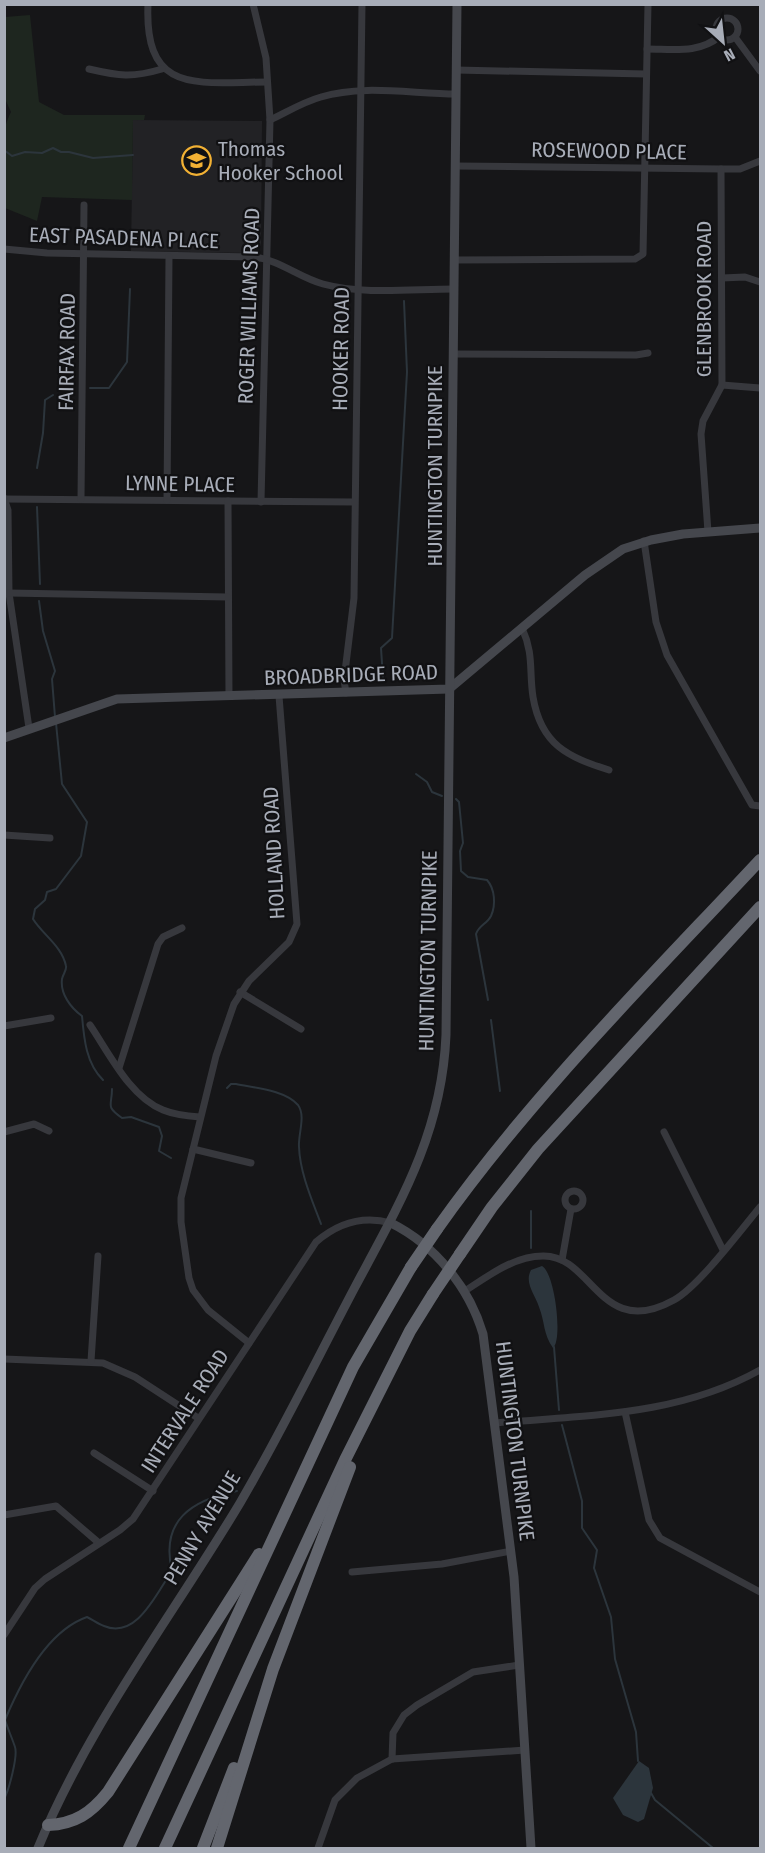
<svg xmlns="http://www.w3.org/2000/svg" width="765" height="1853" font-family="'Fira Sans Condensed',sans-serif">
	<rect width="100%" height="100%" fill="#161618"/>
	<!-- built -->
	<polygon fill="#222225" points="133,120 262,121 261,245 258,250 252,253 131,251"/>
	<!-- green -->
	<path fill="#1e261f" d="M30,15L39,102L64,115H145L144,120H133L132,200L42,197L37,221L5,208V152H7C0,141 5,124 11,112L5,99V17Z"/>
	<!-- water -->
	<g fill="#2c353c">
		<path d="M542,1266C555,1273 563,1340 553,1348C543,1334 545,1322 539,1307C535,1294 524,1283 531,1270Z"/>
		<polygon points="639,1761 649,1768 653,1788 644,1819 638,1822 623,1815 613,1798"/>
	</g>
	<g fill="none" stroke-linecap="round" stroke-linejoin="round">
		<!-- stream -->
		<g stroke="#2c353c" stroke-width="2">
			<polyline points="4,150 12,156 25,152 42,153 53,148 61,152 69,152 93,158 133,155"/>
			<polyline points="90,388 109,388 127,362 130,289"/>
			<polyline points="37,468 43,433 45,400 53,395"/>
			<polyline points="37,507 40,584"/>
			<polyline points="39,601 43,631 55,671 52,679 55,717"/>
			<polyline points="383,678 381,648 392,638 407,372 404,301"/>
			<path d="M56,723L62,784L87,822L81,856L56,889L47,892L45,900L35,909L33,919C43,935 62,946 66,966C67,970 63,974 62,979C60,994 71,1008 82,1016C84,1039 86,1063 103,1080"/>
			<polyline points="416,774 427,782 432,792 442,796"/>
			<path d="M456,799L459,802L463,843L460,851L461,871L468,877L487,880C495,889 496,905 491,916C487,924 479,925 476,934L488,1000"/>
			<polyline points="491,1020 500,1091"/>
			<path d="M227,1088L231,1084H236C255,1088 285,1090 298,1105C306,1116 298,1134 299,1147C300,1173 312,1200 321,1224"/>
			<path d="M112,1089C112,1106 105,1106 122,1118L131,1117L159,1127L162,1136L159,1151L171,1158"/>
			<polyline points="531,1248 531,1211"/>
			<polyline points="554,1347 559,1410"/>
			<polyline points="562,1425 582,1501 582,1528 597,1550 594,1568 611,1617 615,1659 636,1732 638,1761"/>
			<polyline points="651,1793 655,1800 713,1848"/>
			<path d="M4,1799C9,1790 18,1756 15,1747C12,1738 8,1729 5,1720C20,1684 47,1631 87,1617C93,1620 98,1624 104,1626C137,1640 157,1592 172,1571C160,1521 191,1500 237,1491"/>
		</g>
		<!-- street -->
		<g stroke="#37383d" stroke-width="7">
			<path d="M148,4C144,96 198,82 267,82"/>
			<polyline points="253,4 266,58 270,120 261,502"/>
			<circle cx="727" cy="29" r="11"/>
			<polyline points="735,37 760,71"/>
			<path d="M647,49C673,49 699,54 720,36"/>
			<path d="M89,69C119,76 132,78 162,69"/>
			<polyline points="456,70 646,74"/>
			<path d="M270,120C287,112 303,102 321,97C363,84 413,94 456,94"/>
			<polyline points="455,166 721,169 740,169 760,161"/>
			<path d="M4,249L47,253L254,257C280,260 298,277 323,284C364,295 412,289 454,289"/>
			<polyline points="454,260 635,259 643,254 648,4"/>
			<polyline points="722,278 745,277 760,282"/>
			<polyline points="453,354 636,355 648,353"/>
			<polyline points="722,385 760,388"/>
			<polyline points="4,498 8,510 9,593 29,728"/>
			<polyline points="4,499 354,502"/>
			<polyline points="81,499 84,205"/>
			<polyline points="167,500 169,257"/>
			<polyline points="228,501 229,696"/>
			<polyline points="708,532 701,434 703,421 722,385 721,169"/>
			<polyline points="644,541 656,622 667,655 752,805 760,806"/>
			<polyline points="9,593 227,597"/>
			<path d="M522,628C534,654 529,671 533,697C541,745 568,757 609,770"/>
			<polyline points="346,693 344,680 354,598 362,4"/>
			<polyline points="4,835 50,838"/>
			<polyline points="240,992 301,1029"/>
			<path d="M90,1025C109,1053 130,1097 163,1110C175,1115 187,1116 200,1117"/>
			<polyline points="4,1026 51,1018"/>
			<polyline points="119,1068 158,944 163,937 182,928"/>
			<polyline points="4,1132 34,1124 49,1131"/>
			<polyline points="664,1132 723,1250"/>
			<polyline points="193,1149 251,1163"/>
			<circle cx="574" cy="1200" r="9"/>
			<polyline points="562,1260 571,1209"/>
			<path d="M465,1291C488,1276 514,1256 543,1256C593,1255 600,1341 674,1300C698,1287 741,1230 760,1207"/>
			<polyline points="249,1343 208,1310 193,1290 189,1278 181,1222 181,1198 216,1056 234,1004 249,981 289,942 297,924 279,696"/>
			<polyline points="4,1359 103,1363 135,1377 198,1418"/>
			<polyline points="91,1361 98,1256"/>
			<polyline points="625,1412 649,1520 660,1538 760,1592"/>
			<path d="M496,1423C587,1415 678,1416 760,1370"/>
			<polyline points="94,1453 153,1491"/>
			<polyline points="4,1515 56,1506 99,1543"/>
			<polyline points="352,1572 442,1564 511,1551"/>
			<path d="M4,1635L35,1588L45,1579L120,1530L133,1519L316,1242C338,1223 362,1215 391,1223"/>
			<polyline points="392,1759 393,1733 404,1715 417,1705 473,1672 519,1665"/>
			<polyline points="318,1848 335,1800 357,1778 392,1759 525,1750"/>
		</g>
		<!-- secondary -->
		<g stroke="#45474d" stroke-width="9">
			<polyline points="4,738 117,699 449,689 585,575 623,549 651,540 683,534 760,528"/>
			<path d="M391,1223C435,1245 469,1287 483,1334L514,1577L531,1848"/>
			<path d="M38,1848C89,1724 171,1618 240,1503C281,1433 317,1359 355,1287C400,1203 442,1133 446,1035L457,4"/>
		</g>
		<!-- highway -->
		<g stroke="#63666e" stroke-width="12">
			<path d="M437,1229C531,1096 649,979 760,860"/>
			<polyline points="460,1254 492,1207 538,1149 760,907"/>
			<path d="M48,1825C75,1824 91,1813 108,1792L259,1554"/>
			<polyline points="129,1848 353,1367 411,1267"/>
			<polyline points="165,1848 345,1460 410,1331 433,1294"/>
			<polyline points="203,1848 234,1768"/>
			<polyline points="217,1848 273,1669 350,1467"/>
		</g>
		<!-- highway-bridge -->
		<g stroke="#63666e" stroke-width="12">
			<polyline points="411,1267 437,1229"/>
			<polyline points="433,1294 460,1254"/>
		</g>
	</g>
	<!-- icons -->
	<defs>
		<symbol id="school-ring" viewBox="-11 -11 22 22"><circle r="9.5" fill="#111113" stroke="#f2b134" stroke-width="1.5"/><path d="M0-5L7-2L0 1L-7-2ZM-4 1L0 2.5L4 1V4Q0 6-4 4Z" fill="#f2b134"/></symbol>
	</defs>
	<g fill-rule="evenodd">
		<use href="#school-ring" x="180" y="144" width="33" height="33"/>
	</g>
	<g text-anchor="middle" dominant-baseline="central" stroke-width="4.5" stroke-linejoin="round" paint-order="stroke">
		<!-- poi labels -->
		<g font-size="21" fill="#a8adb8" stroke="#111113" text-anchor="start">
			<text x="218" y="149">Thomas<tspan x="218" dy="24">Hooker School</tspan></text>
		</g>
		<!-- street labels -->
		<g font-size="21" fill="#a8adb8" stroke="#111113">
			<text transform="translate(609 151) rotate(1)">ROSEWOOD PLACE</text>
			<text transform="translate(124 238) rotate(2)">EAST PASADENA PLACE</text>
			<text transform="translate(704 299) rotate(-90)">GLENBROOK ROAD</text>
			<text transform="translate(249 306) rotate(-88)">ROGER WILLIAMS ROAD</text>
			<text transform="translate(341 349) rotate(-89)">HOOKER ROAD</text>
			<text transform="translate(67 352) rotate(-89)">FAIRFAX ROAD</text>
			<text transform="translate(435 466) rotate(-90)">HUNTINGTON TURNPIKE</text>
			<text transform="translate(180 484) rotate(1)">LYNNE PLACE</text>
			<text transform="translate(351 675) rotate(-2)">BROADBRIDGE ROAD</text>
			<text transform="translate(274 853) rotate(-93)">HOLLAND ROAD</text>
			<text transform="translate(428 951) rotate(-89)">HUNTINGTON TURNPIKE</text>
			<text transform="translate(185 1411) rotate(-57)">INTERVALE ROAD</text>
			<text transform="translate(515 1441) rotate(83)">HUNTINGTON TURNPIKE</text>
			<text transform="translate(202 1528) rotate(-59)">PENNY AVENUE</text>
		</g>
	</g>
	<!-- border -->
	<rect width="765" height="1853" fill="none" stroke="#a8adb8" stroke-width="12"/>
	<!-- north arrow -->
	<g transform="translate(723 42) rotate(153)" stroke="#111113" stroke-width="4.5" paint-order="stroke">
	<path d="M0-4.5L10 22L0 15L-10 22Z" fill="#a8adb8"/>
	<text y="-9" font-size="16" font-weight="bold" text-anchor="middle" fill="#a8adb8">N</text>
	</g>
</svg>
